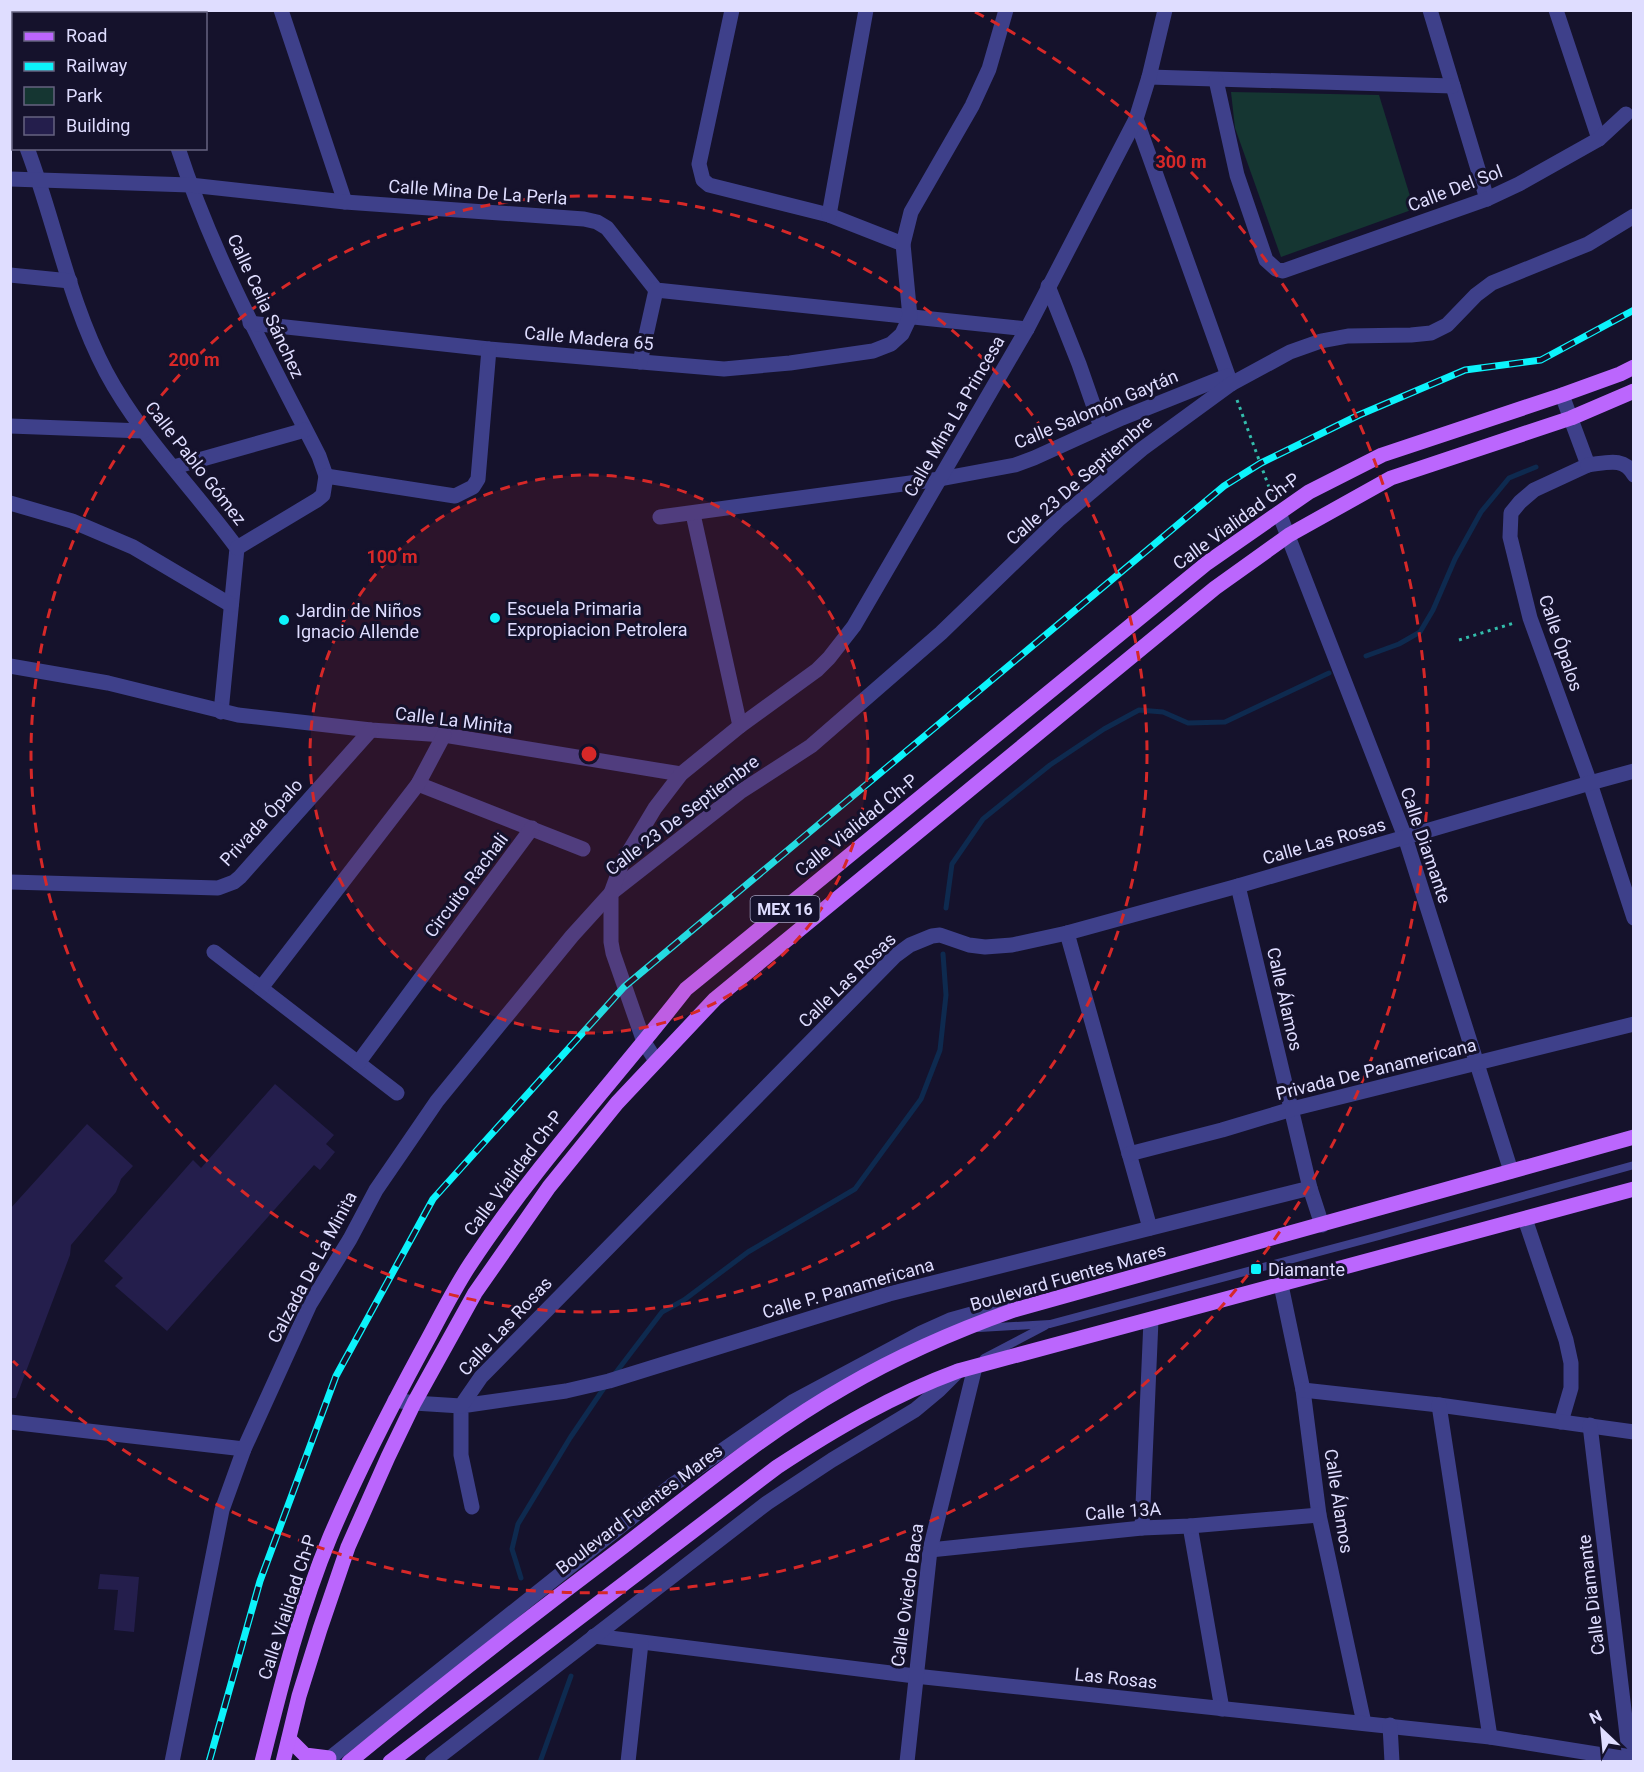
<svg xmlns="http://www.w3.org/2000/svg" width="1644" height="1772" font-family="Roboto,sans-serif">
	<rect width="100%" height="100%" fill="#15122c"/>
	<!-- green -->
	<polygon fill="#153632" points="1231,92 1379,95 1414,209 1281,257 1235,128"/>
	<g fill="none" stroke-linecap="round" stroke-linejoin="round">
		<!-- stream -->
		<g stroke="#0e2a4f" stroke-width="5">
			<polyline points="1366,656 1399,644 1420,632 1433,610 1455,559 1481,512 1509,478 1536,467"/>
			<polyline points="946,908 952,864 983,819 1050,765 1104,729 1139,710 1163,712 1188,723 1225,722 1329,673"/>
			<polyline points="614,1375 662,1312 684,1300 748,1252 855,1189 921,1099 940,1050 946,995 943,954"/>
			<polyline points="521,1578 512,1549 518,1524 570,1438 606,1385"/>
			<polyline points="540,1762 571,1676"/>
		</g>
	</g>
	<!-- building -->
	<g fill="#241e4c">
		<polygon points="275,1084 334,1135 326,1144 335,1152 320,1170 314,1165 167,1331 115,1286 123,1278 104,1261 193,1160 201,1168"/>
		<polygon points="87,1124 133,1166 121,1179 116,1192 71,1245 70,1255 16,1398 10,1398 10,1209"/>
		<polygon points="100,1574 139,1577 134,1632 114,1630 118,1590 98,1589"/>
	</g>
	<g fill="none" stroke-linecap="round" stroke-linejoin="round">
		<!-- path -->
		<g stroke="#33bdac" stroke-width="3" stroke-dasharray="3 4.5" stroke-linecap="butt">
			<polyline points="1237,400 1273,498"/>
			<polyline points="1459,640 1514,623"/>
		</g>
		<!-- service -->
		<g stroke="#3e408a" stroke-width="8">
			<polyline points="979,1328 1050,1324 1379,1236 1634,1165"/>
			<polyline points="984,1358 1045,1326"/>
		</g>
		<!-- minor -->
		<g stroke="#3e408a" stroke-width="15">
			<polyline points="133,10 134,14"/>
			<polyline points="281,10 345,202"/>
			<polyline points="732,10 699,164 703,180 709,185 829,215 903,244"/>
			<polyline points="1430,10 1487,199"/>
			<polyline points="1556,10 1599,139"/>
			<polyline points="1149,77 1453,86"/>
			<polyline points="1216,80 1237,175 1266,260 1276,269 1283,271 1487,199 1519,184 1599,139 1626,114"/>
			<polyline points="10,104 14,112"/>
			<polyline points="1136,119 1231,384"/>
			<path d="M27,148C55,222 69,302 106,372C140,436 194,489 237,548L221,712"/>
			<path d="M178,148C213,256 268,356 319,456L326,476"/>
			<polyline points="10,179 190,185 345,202 584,219 597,222 607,228 656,290 1027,329"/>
			<polyline points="829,215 866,10"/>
			<polyline points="10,275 70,281"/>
			<polyline points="1048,286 1079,364 1101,427"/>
			<polyline points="250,323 489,349 724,369 790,363 873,351 891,344 902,334 910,317 903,244 911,212 972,106 989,69 1006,10"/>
			<polyline points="640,362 656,290"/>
			<polyline points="1562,395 1588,465 1534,490 1520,502 1511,513 1510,537 1530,618 1590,783 1634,918"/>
			<polyline points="10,426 143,431"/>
			<path d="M1588,465C1606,463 1624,456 1634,475"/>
			<polyline points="174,467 305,430"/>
			<polyline points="10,503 72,521 133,547 231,605"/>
			<polyline points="1279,513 1405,837 1511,1171"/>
			<polyline points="693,514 740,726"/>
			<polyline points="660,517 940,479 1015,465 1034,458 1122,418 1227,376"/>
			<polyline points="237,548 317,500 323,495 326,476 455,496 473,487 478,479 489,349"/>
			<polyline points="10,666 108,683 238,715 371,730 444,735 681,774"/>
			<polyline points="418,784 583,849"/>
			<polyline points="10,882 218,888 234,882 240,877 371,730"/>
			<polyline points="1238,886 1310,1188 1322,1225"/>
			<polyline points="1067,933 1150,1228"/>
			<polyline points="214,952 397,1093"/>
			<polyline points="261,988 418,784 444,735"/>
			<polyline points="358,1063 532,828"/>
			<polyline points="1129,1154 1222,1130 1292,1109 1634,1024"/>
			<polyline points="1525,1219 1566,1340 1571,1363 1571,1388 1561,1422"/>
			<polyline points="1281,1285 1303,1390 1319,1515 1364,1723"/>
			<polyline points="1303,1390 1439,1405 1634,1432"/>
			<polyline points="1439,1405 1490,1737"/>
			<polyline points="10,1422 244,1449"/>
			<polyline points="1590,1425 1630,1760"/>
			<polyline points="472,1507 461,1455 461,1406 566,1391 609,1381 889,1294 1310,1188"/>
			<polyline points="1190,1526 1222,1709"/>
			<polyline points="1142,1528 1151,1320"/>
			<polyline points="930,1550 1142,1528 1190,1526 1319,1515"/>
			<polyline points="594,1636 915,1676 1490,1737 1634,1760"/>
			<polyline points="1390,1725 1392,1762"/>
			<polyline points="172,1762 222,1510 244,1449 310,1304 350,1239 376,1190 437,1101 572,936 611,893 740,792 811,746 941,633 1058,520 1142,449 1231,384 1290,352 1321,341 1348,336 1411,335 1431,333 1447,325 1476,295 1492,283 1588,244 1634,216"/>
			<polyline points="628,1762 641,1643"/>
			<polyline points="907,1762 930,1550 975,1367"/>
		</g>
		<!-- tertiary -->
		<g stroke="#3e408a" stroke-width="15">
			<polyline points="656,1061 644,1042 613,953 611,942 611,893 622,863 655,808 681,774 740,726 817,670 829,658 854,626 1027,329 1136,119 1149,77 1165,10"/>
			<polyline points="395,1400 414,1403 461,1406 481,1377 895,956 910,945 932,936 940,935 969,945 985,947 1012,945 1067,933 1238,886 1590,783 1634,771"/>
			<polyline points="325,1762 671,1486 794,1401 921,1333 950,1320 986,1310 999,1308 1014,1310"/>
			<polyline points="432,1762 767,1503 832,1460 915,1410 939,1390 958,1371"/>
		</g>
		<!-- primary -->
		<g stroke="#bb66fd" stroke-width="15">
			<polyline points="289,1739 305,1755 329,1758"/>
			<path d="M262,1762C281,1686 300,1609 330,1537C357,1473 389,1411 422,1350C438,1321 453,1290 471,1263C535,1166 614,1081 686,989L1207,563L1309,492L1382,455L1562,395L1620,374L1634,367"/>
			<polyline points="283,1762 299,1696 320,1629 348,1547 388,1457 414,1403 475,1293 549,1187 617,1103 715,999 1215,588 1289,535 1391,478 1571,418 1634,391"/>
			<path d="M349,1762C439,1688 531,1616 624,1546C695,1491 766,1432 845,1387C898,1356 955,1331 1014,1310L1634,1137"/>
			<path d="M390,1762L777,1467C835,1429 893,1395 958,1371L1634,1189"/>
		</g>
		<defs>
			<polyline id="rail" points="209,1762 260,1581 336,1376 433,1199 624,987 1224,486 1261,463 1359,415 1465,370 1541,360 1634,310"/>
		</defs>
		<!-- rail casing -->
		<use href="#rail" stroke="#0cf3fb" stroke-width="7"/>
		<!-- rail -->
		<use href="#rail" stroke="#15122c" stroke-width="4.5" stroke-dasharray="14" stroke-linecap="butt"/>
	</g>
	<!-- distance rings -->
	<circle cx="589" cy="754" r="279" fill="#d62828" fill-opacity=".12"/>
	<g fill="none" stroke="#d62828" stroke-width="3" stroke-dasharray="10 8">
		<circle cx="589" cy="754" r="279"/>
		<circle cx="589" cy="754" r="558"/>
		<path d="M975 12A837 837 0 1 1 13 1361"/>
	</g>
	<!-- markers -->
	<g fill="#0cf3fb" stroke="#15122c" stroke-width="2">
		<circle cx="495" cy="618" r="6"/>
		<circle cx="284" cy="620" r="6"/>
		<rect x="1250" y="1263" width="12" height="12" rx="3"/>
	</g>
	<g text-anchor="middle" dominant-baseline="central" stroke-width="6" stroke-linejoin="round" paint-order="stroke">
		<!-- shield labels -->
		<rect fill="#15122c" stroke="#a2a0c0" stroke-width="1.5" x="750.5" y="896" width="69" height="26" rx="4.5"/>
		<g font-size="16" font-weight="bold" fill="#dfddff">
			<text x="785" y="909">MEX 16</text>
		</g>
		<!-- street labels -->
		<g font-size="18" fill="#dfddff" stroke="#15122c">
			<text transform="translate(1455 188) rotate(-21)">Calle Del Sol</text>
			<text transform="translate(478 192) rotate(4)">Calle Mina De La Perla</text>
			<text transform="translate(266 306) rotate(65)">Calle Celia Sánchez</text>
			<text transform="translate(589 338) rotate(5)">Calle Madera 65</text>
			<text transform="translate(1096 409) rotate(-23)">Calle Salomón Gaytán</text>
			<text transform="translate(954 416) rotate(-60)">Calle Mina La Princesa</text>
			<text transform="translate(196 463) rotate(52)">Calle Pablo Gómez</text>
			<text transform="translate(1079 480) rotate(-41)">Calle 23 De Septiembre</text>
			<text transform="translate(1236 521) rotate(-36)">Calle Vialidad Ch-P</text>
			<text transform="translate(1561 643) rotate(71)">Calle Ópalos</text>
			<text transform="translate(454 720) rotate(7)">Calle La Minita</text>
			<text transform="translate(682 815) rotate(-37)">Calle 23 De Septiembre</text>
			<text transform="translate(261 822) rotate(-47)">Privada Ópalo</text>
			<text transform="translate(856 825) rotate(-39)">Calle Vialidad Ch-P</text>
			<text transform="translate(1324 841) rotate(-16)">Calle Las Rosas</text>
			<text transform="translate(1426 845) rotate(71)">Calle Diamante</text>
			<text transform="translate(466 885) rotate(-53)">Circuito Rachali</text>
			<text transform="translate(847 980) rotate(-44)">Calle Las Rosas</text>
			<text transform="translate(1285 999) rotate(77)">Calle Álamos</text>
			<text transform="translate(1376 1069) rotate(-14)">Privada De Panamericana</text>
			<text transform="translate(513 1173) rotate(-53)">Calle Vialidad Ch-P</text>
			<text transform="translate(312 1267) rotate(-62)">Calzada De La Minita</text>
			<text transform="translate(1068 1277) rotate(-16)">Boulevard Fuentes Mares</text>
			<text transform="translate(848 1288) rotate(-16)">Calle P. Panamericana</text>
			<text transform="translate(505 1326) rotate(-47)">Calle Las Rosas</text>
			<text transform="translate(1339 1501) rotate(81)">Calle Álamos</text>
			<text transform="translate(639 1509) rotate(-37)">Boulevard Fuentes Mares</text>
			<text transform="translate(1123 1511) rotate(-4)">Calle 13A</text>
			<text transform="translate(907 1595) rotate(-82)">Calle Oviedo Baca</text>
			<text transform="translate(1591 1595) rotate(-97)">Calle Diamante</text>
			<text transform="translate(287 1607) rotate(-72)">Calle Vialidad Ch-P</text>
			<text transform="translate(1116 1678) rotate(6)">Las Rosas</text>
		</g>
		<!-- poi labels -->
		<g font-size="18" fill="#dfddff" stroke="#15122c" text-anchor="start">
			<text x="507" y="608">Escuela Primaria<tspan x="507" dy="21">Expropiacion Petrolera</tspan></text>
			<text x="296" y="610">Jardin de Niños<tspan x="296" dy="21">Ignacio Allende</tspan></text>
			<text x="1268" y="1269">Diamante</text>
		</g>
	</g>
	<circle cx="589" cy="754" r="9" fill="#d62828" stroke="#15122c" stroke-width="3"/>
	<g font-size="18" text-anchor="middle" font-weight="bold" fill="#d62828" stroke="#15122c" stroke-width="6" stroke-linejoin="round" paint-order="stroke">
		<text x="1181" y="168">300 m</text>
		<text x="194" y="366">200 m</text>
		<text x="392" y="563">100 m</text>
	</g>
	<!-- border -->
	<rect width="1644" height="1772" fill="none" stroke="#dfddff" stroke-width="24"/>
	<!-- legend -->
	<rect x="12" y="12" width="195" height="138" fill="#15122c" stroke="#666380" stroke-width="1.5"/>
	<rect x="24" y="32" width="30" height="9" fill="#bb66fd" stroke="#666380" stroke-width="1.5"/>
	<text x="66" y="42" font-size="18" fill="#dfddff">Road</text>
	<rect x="24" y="62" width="30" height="9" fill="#0cf3fb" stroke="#666380" stroke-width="1.5"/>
	<text x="66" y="72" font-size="18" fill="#dfddff">Railway</text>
	<rect x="24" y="87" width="30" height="18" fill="#153632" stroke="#666380" stroke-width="1.5"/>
	<text x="66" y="102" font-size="18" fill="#dfddff">Park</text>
	<rect x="24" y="117" width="30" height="18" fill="#241e4c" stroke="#666380" stroke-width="1.5"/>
	<text x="66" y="132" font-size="18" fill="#dfddff">Building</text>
	<!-- north arrow -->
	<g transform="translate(1602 1730) rotate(334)" stroke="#15122c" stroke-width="4.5" paint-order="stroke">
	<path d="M0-4.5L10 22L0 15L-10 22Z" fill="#dfddff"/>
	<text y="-9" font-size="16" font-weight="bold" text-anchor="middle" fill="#dfddff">N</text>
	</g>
</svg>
